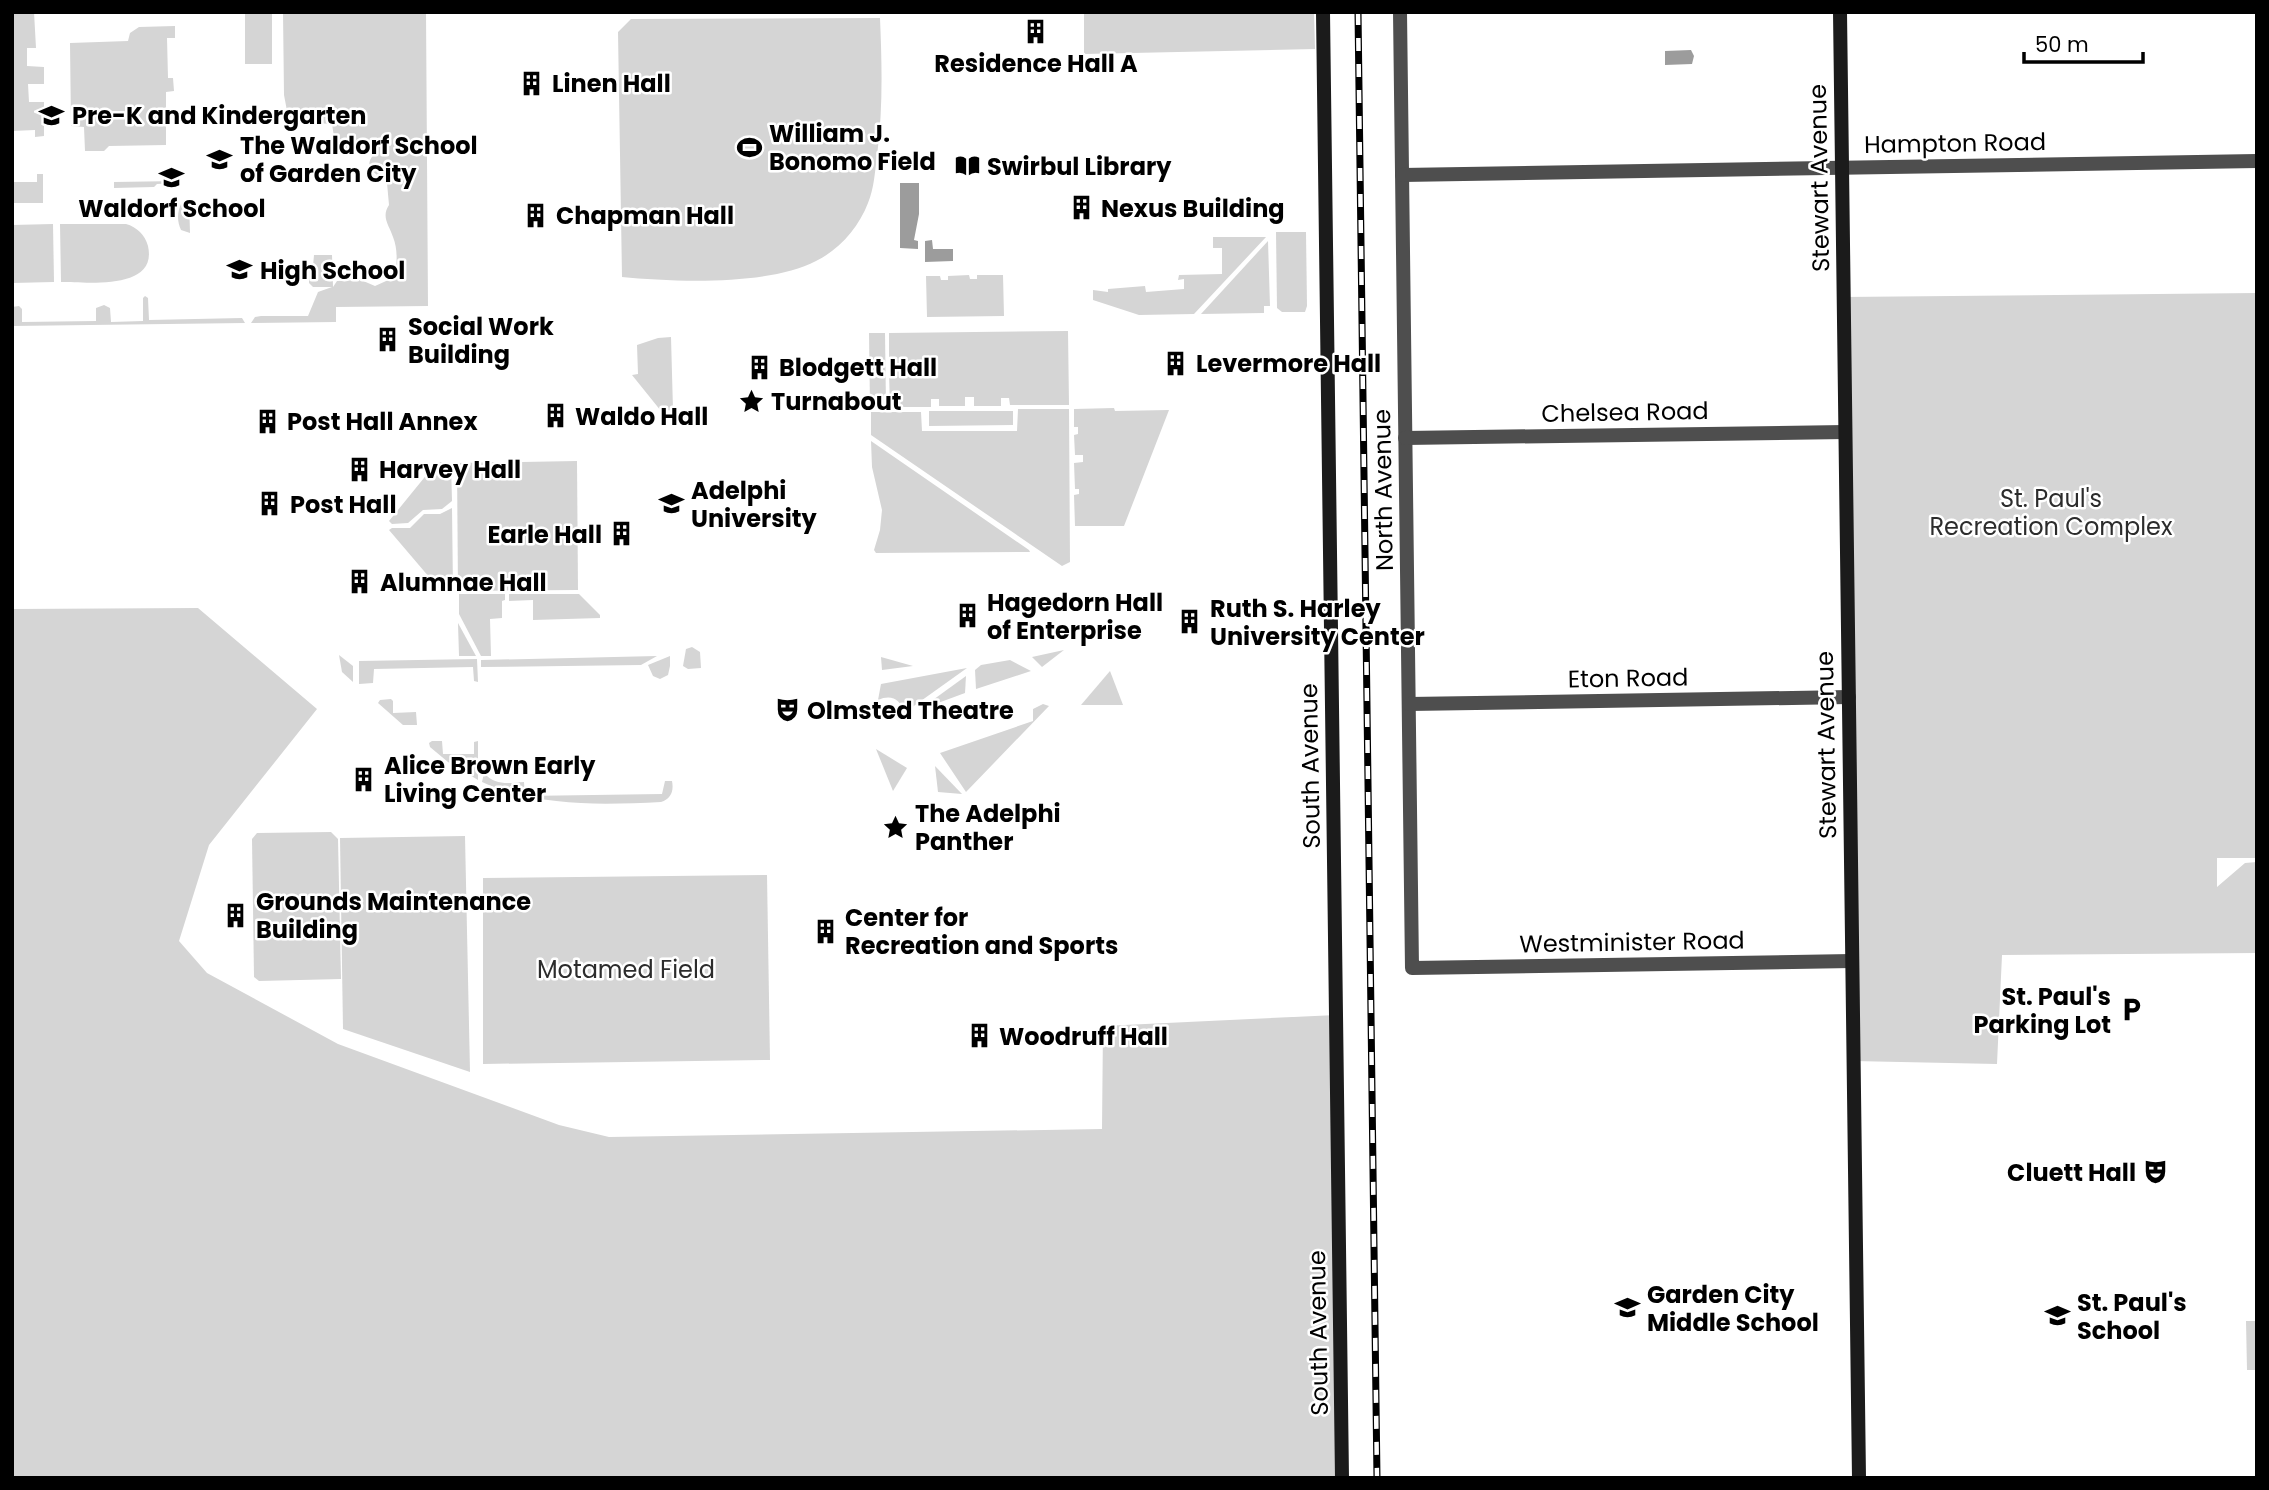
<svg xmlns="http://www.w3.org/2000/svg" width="2269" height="1490" font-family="Poppins,sans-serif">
	<rect width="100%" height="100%" fill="#fff"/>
	<!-- green -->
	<g fill="#d5d5d5">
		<polygon points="12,12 34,12 36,48 27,48 27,66 44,67 44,84 28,84 29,102 44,102 44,136 35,137 35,130 12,131"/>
		<path d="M283,12H426L428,306L336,307V322L251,323L255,317L261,316H308L318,292L332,287H313L309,283V267L313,266L314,255H332L333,287L337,281L361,280L375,286L395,277C397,264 398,249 393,237C389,225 381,217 389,205L387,183C377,173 360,168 376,152L336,150L332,124L298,122L288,116L284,95Z"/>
		<polygon points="1084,12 1314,12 1315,49 1084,54"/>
		<rect x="245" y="14" width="27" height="50"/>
		<path d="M880,18C882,65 883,110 877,156C875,171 874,189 868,203C859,227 839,250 816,261C768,286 675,282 622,277L618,32L631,19Z"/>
		<polygon points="175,26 175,38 167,38 168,78 173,78 174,91 166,92 166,145 109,146 104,151 85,151 84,127 71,126 70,43 128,41 130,33 139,27"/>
		<polygon points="37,174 43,174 43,203 12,203 12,182 37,182"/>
		<polygon points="178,181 178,183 157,184 154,187 114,188 114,182"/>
		<path d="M189,201L190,233L181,230C177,221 177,213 181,204Z"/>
		<polygon points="53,224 54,282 12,283 12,225"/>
		<path d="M60,224H126C137,227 145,235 148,246C158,291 86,282 61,282Z"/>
		<polygon points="1276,232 1306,232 1307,306 1305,312 1282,312 1277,308"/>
		<polygon points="1213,237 1266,237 1194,314 1139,315 1093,300 1093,290 1108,292 1108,289 1145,286 1146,292 1184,289 1184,279 1178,280 1179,275 1222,274 1222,248 1213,248"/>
		<polygon points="1268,241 1270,306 1264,306 1264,313 1201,314"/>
		<polygon points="969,275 970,279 977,279 977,275 1003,275 1004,316 927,317 926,276 940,276 941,280 948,280 948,276"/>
		<polygon points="2257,293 2257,858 2217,858 2217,887 2245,863 2257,862 2257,953 2002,955 1997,1064 1853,1061 1843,297"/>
		<polygon points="145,296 148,298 149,320 242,318 245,323 12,326 12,307 19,306 22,309 22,322 96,321 96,308 104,305 110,308 111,322 143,321 143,298"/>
		<polygon points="1068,331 1069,405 1010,405 1009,398 1001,398 1001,406 974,406 974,397 965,397 965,406 939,406 939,399 931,399 931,407 890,407 889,372 895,366 894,363 889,360 889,333"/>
		<polygon points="869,333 885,333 886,407 870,407"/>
		<polygon points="671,337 673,410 661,411 632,375 638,374 637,345 658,338"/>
		<polygon points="1114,408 1115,411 1169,410 1124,526 1075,526 1074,495 1079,494 1079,489 1075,489 1074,463 1083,462 1083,455 1075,455 1074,435 1078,434 1078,427 1074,427 1074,409"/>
		<polygon points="1018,409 1069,409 1070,562 1062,566 871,435 871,412 921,412 922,431 1017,431"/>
		<polygon points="929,411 1013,411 1013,425 929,426"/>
		<polygon points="871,441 1029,550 1030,552 876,553 874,550 880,530 882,510 872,467"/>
		<polygon points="577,461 578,590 458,591 457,463"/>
		<polygon points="437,462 451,463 452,501 442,509 423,510 408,523 392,524 389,521"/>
		<polygon points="452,508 453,591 441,591 389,530 392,528 410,528 424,514 440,514"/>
		<polygon points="459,594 505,594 505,600 502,601 502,618 490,619 491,656 481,656 459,614"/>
		<polygon points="509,594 579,594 600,615 600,618 533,620 533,600 509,601"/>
		<polygon points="198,608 317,709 209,845 179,941 207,973 338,1044 559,1125 609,1137 1102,1129 1103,1026 1336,1015 1337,1478 12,1478 12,609"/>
		<polygon points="458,623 476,656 459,656"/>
		<polygon points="692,647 700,652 701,668 688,669 683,666 686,649"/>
		<polygon points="1064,650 1042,667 1032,657"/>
		<polygon points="339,655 353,666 353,682 342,672"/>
		<polygon points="657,656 641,665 481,667 481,660"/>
		<polygon points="670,656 670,666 668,675 660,679 653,676 648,665"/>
		<polygon points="881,657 913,666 882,670"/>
		<polygon points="477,659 478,682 474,681 473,667 374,669 373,683 359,684 359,661"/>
		<polygon points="1010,660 1031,671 976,689 975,670 981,665"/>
		<path d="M967,668L904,713C901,699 891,694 878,700L881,684Z"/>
		<polygon points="1110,671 1123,705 1081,705"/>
		<polygon points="966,676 965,693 919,710"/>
		<polygon points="391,699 393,701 393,713 416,712 417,725 403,725 378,703 380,700"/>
		<polygon points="1043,704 1049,706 966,792 940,753 1033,721 1033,709"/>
		<polygon points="432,741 442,741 443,754 474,754 474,742 478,741 478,780 448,762 430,747 429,743"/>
		<polygon points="876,749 907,768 893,791"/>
		<polygon points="935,766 962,794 938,792"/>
		<path d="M484,773C495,786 509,783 524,782L525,796L662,794L665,781H672C674,791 671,799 661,802C601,805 538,807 482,782Z"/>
		<polygon points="331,832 338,839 341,979 259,981 254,977 252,839 257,833"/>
		<polygon points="465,836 470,1072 343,1029 340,838"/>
		<polygon points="767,875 770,1060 483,1064 483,878"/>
		<polygon points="2246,1321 2257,1321 2257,1370 2247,1370"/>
	</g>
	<!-- water -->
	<g fill="#9c9c9c">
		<polygon points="1691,50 1694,56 1692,64 1665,65 1665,51"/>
		<polygon points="900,183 919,183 919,214 914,240 918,241 918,249 900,248"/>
		<polygon points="932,240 933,249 953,249 953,261 925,262 925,241"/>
	</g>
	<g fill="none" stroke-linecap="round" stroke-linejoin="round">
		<!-- street -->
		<g stroke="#4e4e4e" stroke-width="14">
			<polyline points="1400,12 1412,968 1852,961"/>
			<polyline points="1402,175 2257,161"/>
			<polyline points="1405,438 1845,432"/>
			<polyline points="1409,704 1849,697"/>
		</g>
		<!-- secondary -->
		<g stroke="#1b1b1b" stroke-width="14">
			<polyline points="1323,12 1342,1478"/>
			<polyline points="1840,12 1859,1478"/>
		</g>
		<defs>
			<polyline id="rail" points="1358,12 1377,1478"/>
		</defs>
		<!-- rail casing -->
		<use href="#rail" stroke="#000" stroke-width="7"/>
		<!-- rail -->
		<use href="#rail" stroke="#fff" stroke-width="4.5" stroke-dasharray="13" stroke-linecap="butt"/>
	</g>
	<!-- icons -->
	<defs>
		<symbol id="building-bare" viewBox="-9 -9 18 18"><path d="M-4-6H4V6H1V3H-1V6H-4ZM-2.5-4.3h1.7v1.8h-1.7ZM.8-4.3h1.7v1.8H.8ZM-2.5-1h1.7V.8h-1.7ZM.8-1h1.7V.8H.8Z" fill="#000" stroke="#fff" stroke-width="2.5" paint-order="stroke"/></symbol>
		<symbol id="school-bare" viewBox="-9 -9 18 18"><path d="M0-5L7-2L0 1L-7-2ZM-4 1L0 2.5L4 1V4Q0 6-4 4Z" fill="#000" stroke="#fff" stroke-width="2.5" paint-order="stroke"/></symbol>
		<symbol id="stadium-bare" viewBox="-9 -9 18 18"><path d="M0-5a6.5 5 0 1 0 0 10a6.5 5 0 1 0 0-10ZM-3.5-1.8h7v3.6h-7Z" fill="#000" stroke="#fff" stroke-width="2.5" paint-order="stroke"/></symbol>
		<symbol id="library-bare" viewBox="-9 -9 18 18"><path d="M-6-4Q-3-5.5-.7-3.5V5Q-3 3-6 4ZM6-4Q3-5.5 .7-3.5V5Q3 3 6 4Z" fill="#000" stroke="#fff" stroke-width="2.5" paint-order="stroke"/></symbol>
		<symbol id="sight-bare" viewBox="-9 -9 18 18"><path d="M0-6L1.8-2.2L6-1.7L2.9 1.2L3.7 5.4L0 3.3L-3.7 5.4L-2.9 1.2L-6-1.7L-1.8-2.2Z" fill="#000" stroke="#fff" stroke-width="2.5" paint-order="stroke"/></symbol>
		<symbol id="university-bare" viewBox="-9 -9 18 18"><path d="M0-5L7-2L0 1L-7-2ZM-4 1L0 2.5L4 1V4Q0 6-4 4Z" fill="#000" stroke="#fff" stroke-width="2.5" paint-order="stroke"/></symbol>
		<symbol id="theatre-bare" viewBox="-9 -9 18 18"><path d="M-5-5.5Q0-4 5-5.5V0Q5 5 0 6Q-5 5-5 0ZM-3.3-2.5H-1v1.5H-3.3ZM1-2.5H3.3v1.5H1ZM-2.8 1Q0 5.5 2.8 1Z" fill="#000" stroke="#fff" stroke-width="2.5" paint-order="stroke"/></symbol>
		<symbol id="parking-bare" viewBox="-9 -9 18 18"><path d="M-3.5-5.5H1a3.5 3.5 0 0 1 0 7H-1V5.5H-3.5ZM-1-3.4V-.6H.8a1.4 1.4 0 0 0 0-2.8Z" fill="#000" stroke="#fff" stroke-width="2.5" paint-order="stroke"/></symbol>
	</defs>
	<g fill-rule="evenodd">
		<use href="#building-bare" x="1018" y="14" width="35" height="35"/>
		<use href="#building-bare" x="514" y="66" width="35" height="35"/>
		<use href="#school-bare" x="34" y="98" width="35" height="35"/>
		<use href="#stadium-bare" x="732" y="130" width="35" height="35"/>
		<use href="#school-bare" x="202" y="142" width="35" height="35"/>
		<use href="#library-bare" x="950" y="148" width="35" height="35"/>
		<use href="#school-bare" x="154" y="160" width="35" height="35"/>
		<use href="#building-bare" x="1064" y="190" width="35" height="35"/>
		<use href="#building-bare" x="518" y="198" width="35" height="35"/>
		<use href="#school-bare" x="222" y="252" width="35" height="35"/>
		<use href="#building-bare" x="370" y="322" width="35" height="35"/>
		<use href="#building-bare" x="1158" y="346" width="35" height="35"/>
		<use href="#building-bare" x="742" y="350" width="35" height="35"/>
		<use href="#sight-bare" x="734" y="384" width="35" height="35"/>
		<use href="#building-bare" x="538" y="398" width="35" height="35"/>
		<use href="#building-bare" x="250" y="404" width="35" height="35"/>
		<use href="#building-bare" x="342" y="452" width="35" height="35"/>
		<use href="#building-bare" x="252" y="486" width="35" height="35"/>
		<use href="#university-bare" x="654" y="486" width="35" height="35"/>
		<use href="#building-bare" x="604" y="516" width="35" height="35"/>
		<use href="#building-bare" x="342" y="564" width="35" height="35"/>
		<use href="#building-bare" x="950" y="598" width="35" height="35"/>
		<use href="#building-bare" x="1172" y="604" width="35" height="35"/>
		<use href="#theatre-bare" x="770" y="692" width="35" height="35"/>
		<use href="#building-bare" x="346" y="762" width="35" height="35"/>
		<use href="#sight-bare" x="878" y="810" width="35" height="35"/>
		<use href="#building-bare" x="218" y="898" width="35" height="35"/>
		<use href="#building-bare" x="808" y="914" width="35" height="35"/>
		<use href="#parking-bare" x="2114" y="992" width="35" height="35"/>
		<use href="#building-bare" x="962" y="1018" width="35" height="35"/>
		<use href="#theatre-bare" x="2138" y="1154" width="35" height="35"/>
		<use href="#school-bare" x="1610" y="1290" width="35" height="35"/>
		<use href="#school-bare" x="2040" y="1298" width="35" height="35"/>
	</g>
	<g text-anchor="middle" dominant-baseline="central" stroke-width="5" stroke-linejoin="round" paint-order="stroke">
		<!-- poi labels -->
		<g font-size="24" font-weight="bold" fill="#000" stroke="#fff" text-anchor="start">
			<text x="1036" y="63" text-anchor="middle">Residence Hall A</text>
			<text x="552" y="83">Linen Hall</text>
			<text x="72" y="115">Pre-K and Kindergarten</text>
			<text x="769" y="133">William J.<tspan x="769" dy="28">Bonomo Field</tspan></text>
			<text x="240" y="145">The Waldorf School<tspan x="240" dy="28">of Garden City</tspan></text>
			<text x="987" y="166">Swirbul Library</text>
			<text x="172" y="208" text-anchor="middle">Waldorf School</text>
			<text x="1101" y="208">Nexus Building</text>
			<text x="556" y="215">Chapman Hall</text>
			<text x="260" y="270">High School</text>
			<text x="408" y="326">Social Work<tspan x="408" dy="28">Building</tspan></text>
			<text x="1196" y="363">Levermore Hall</text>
			<text x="779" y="367">Blodgett Hall</text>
			<text x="771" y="401">Turnabout</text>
			<text x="575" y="416">Waldo Hall</text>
			<text x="287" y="421">Post Hall Annex</text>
			<text x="379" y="469">Harvey Hall</text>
			<text x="691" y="490">Adelphi<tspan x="691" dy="28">University</tspan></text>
			<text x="290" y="504">Post Hall</text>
			<text x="602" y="534" text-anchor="end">Earle Hall</text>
			<text x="380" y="582">Alumnae Hall</text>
			<text x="987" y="602">Hagedorn Hall<tspan x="987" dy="28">of Enterprise</tspan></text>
			<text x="1210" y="608">Ruth S. Harley<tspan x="1210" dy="28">University Center</tspan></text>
			<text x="807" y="710">Olmsted Theatre</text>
			<text x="384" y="765">Alice Brown Early<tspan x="384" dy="28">Living Center</tspan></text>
			<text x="915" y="813">The Adelphi<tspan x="915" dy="28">Panther</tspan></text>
			<text x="256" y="901">Grounds Maintenance<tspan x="256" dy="28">Building</tspan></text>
			<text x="845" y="917">Center for<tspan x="845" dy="28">Recreation and Sports</tspan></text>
			<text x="2111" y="996" text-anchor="end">St. Paul's<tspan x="2111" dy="28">Parking Lot</tspan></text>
			<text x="999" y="1036">Woodruff Hall</text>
			<text x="2136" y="1172" text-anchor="end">Cluett Hall</text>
			<text x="1647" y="1294">Garden City<tspan x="1647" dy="28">Middle School</tspan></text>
			<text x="2077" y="1302">St. Paul's<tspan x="2077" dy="28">School</tspan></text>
		</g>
		<!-- street labels -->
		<g font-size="24" fill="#000" stroke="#fff">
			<text transform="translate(1955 143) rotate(-1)">Hampton Road</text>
			<text transform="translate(1819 178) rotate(-91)">Stewart Avenue</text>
			<text transform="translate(1625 412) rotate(-1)">Chelsea Road</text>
			<text transform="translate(1383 490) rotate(-91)">North Avenue</text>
			<text transform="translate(1628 678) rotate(-1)">Eton Road</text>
			<text transform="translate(1826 745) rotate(-91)">Stewart Avenue</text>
			<text transform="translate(1310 766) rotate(-91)">South Avenue</text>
			<text transform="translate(1632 942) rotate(-1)">Westminister Road</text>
			<text transform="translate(1318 1333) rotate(-91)">South Avenue</text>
		</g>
		<!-- park labels -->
		<g font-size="24" fill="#2c2c2c" stroke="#fff">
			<text x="2051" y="498">St. Paul's<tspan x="2051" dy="28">Recreation Complex</tspan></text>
			<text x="626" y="969">Motamed Field</text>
		</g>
	</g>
	<!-- border -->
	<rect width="2269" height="1490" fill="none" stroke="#000000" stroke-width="28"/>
	<!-- scale -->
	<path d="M2024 52v10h119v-10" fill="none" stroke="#000000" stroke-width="3.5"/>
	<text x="2035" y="52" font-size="21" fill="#000000" stroke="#ffffff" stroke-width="5" paint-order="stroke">50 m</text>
</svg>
